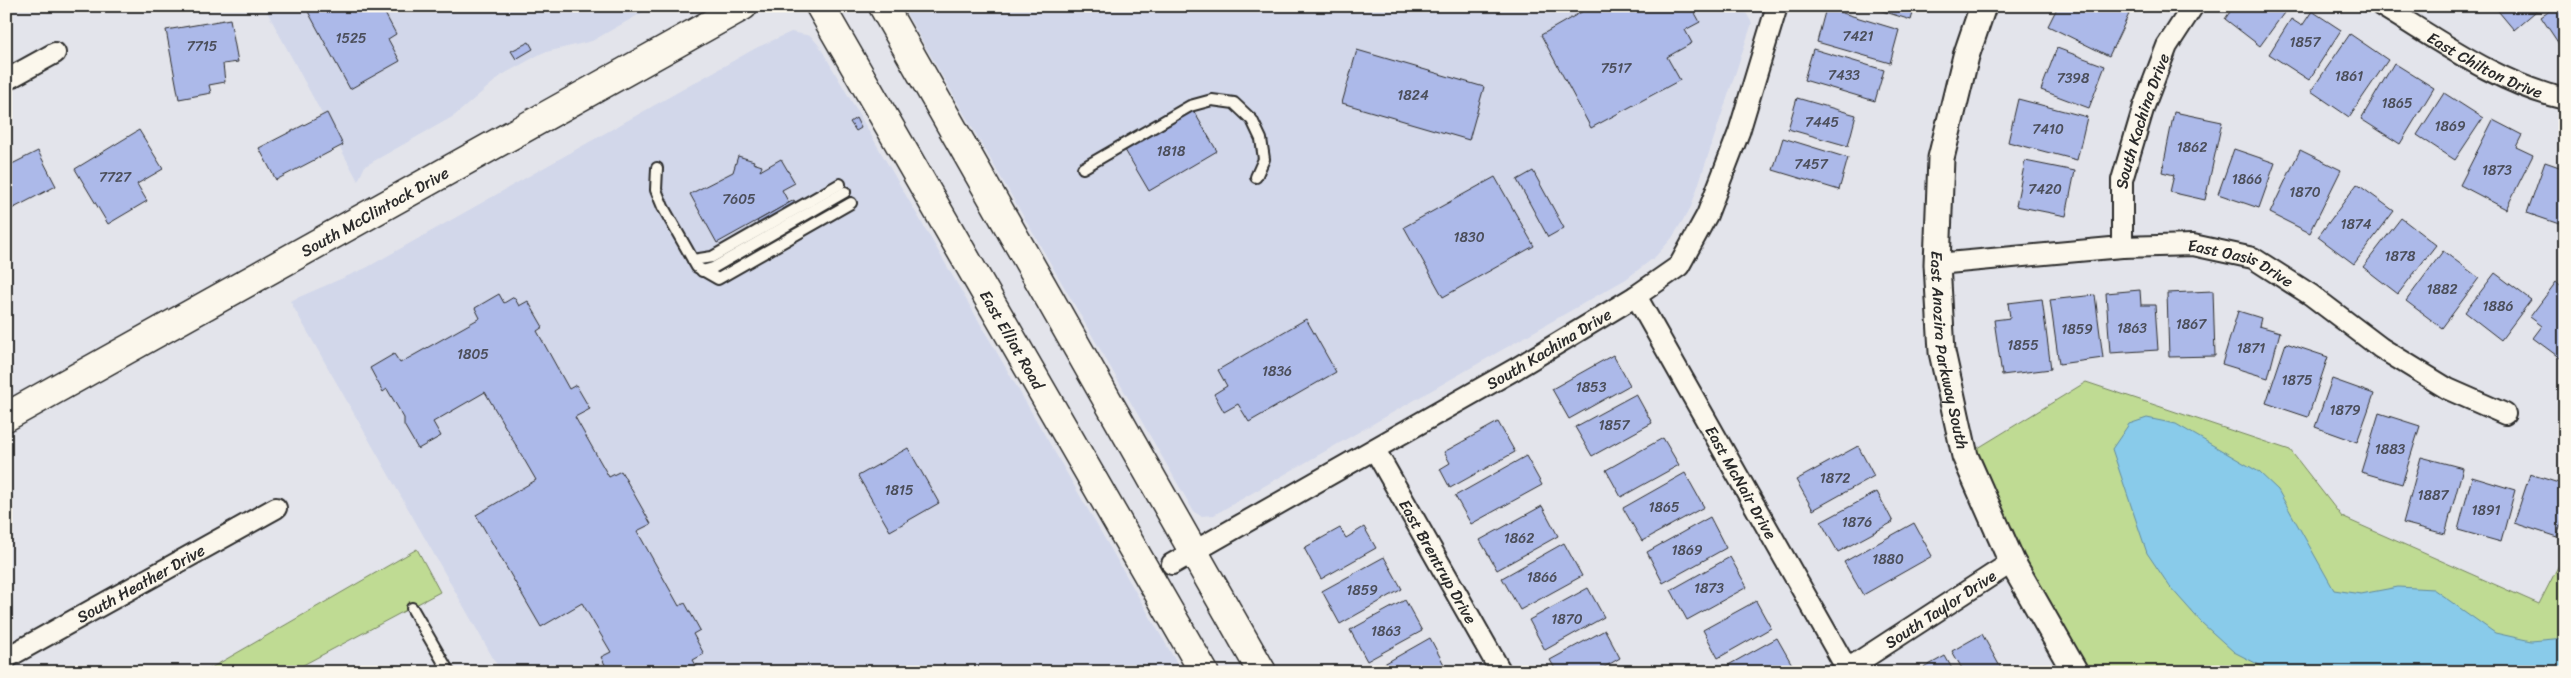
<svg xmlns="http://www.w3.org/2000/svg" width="2571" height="678" font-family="Sriracha,sans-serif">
	<rect width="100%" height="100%" fill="#e3e4eb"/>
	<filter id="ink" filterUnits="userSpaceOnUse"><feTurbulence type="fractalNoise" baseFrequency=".02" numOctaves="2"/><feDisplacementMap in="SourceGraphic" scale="10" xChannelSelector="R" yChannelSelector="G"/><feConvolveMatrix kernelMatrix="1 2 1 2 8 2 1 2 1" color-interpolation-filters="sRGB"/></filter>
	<g filter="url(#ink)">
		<!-- built -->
		<g fill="#d2d7ea">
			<polygon points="264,6 654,6 592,41 542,53 502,75 454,116 365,166 358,181"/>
			<polygon points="902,6 1742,6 1752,23 1691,207 1672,238 1655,257 1626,279 1226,508 1214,515 1201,516 1194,512"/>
			<polygon points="791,32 811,36 820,47 1182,672 501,672 290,301 366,268 756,48"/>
		</g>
		<!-- green -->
		<g fill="#bfdb93" stroke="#75835f">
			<polygon points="2086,382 2290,450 2342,517 2539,604 2565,553 2565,672 2075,672 1965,456"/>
			<polygon points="417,549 440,592 290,672 204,672"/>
		</g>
		<!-- water -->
		<polygon fill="#89cbea" stroke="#638b9e" points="2147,418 2176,424 2259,472 2278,490 2334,590 2361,594 2398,587 2433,589 2495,633 2531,641 2565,638 2565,672 2273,672 2234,652 2202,623 2170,587 2147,553 2112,449 2129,424"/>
		<!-- building -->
		<g fill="#acb9e9" stroke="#2b2b2b">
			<polygon points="305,6 381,6 396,34 388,39 400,61 350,89"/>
			<polygon points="1592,6 1691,6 1700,22 1685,30 1692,43 1667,57 1680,80 1591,128 1541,35"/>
			<polygon points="1866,6 1915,6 1911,20"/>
			<polygon points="2058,6 2112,6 2129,14 2109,56 2048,26"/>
			<polygon points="2234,6 2289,6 2260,46 2225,19"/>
			<polygon points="2494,6 2542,6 2514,30"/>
			<polygon points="2557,6 2565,6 2565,53 2541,17"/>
			<polygon points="1826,8 1899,30 1890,63 1817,42"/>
			<polygon points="2312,11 2341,30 2309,80 2269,54 2291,19 2302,26"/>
			<polygon points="230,19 238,62 223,64 225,82 209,85 211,93 179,99 166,30"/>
			<polygon points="2350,34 2388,60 2349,117 2311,91"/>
			<polygon points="529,42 533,49 516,59 511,51"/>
			<polygon points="2057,48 2105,66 2089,108 2041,90"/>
			<polygon points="1813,49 1884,70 1875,101 1804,80"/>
			<polygon points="1357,50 1484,87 1469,140 1342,103"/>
			<polygon points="2394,63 2434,88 2400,144 2361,119"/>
			<polygon points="2444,93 2483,118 2455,160 2417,135"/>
			<polygon points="1797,98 1856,115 1848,146 1788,129"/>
			<polygon points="2018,99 2087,117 2077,160 2008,142"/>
			<polygon points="1193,110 1217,151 1149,191 1125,150"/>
			<polygon points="2174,112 2222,122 2205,200 2170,192 2174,175 2162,172"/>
			<polygon points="327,113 343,145 276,180 259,148"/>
			<polygon points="856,118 861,128 856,131 850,122"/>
			<polygon points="2493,120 2522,135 2516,147 2533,155 2506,209 2460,185"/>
			<polygon points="139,130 163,169 137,184 147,201 108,224 75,169"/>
			<polygon points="1783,138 1848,158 1839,190 1773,170"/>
			<polygon points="2234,149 2275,163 2259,208 2218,194"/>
			<polygon points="2300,150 2341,170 2310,233 2270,213"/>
			<polygon points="38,151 56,186 6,212 6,167"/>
			<polygon points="738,156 754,161 753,163 762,166 760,171 781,159 795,183 782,190 789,203 717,243 690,194 733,172"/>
			<polygon points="2025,161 2075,171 2066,216 2016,206"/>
			<polygon points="2545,162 2565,169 2565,226 2527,213"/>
			<polygon points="1533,171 1564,228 1548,237 1517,180"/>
			<polygon points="1495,177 1534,246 1443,297 1404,227"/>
			<polygon points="2357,184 2394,211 2354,264 2318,237"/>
			<polygon points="794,200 812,232 775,253 757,221"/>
			<polygon points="2401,218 2436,245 2398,294 2363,267"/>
			<polygon points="2443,251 2479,278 2442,328 2406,301"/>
			<polygon points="2495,273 2531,300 2501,340 2465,312"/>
			<polygon points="2556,282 2565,288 2565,352 2560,358 2533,338 2542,326 2530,317"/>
			<polygon points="2140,290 2141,305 2155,305 2158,350 2110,353 2106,293"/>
			<polygon points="2213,291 2215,356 2169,357 2167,293"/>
			<polygon points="499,294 504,303 514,297 519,306 528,301 543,327 537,331 569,389 576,385 590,409 575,417 609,477 621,471 651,524 637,531 679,606 685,603 700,630 693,634 704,654 693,660 700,672 609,672 601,657 611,652 582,603 541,627 476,515 536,480 485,392 433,422 441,436 418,449 404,425 404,418 387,389 383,392 370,368 394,354 400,363 480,318 475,308"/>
			<polygon points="2095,295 2103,358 2059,364 2050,300"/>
			<polygon points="2042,299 2051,369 2002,375 1994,320 2010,318 2008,303"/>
			<polygon points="2238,311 2261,318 2259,326 2280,332 2268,378 2222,364"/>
			<polygon points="1306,319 1336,372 1249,422 1238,404 1224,412 1214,394 1227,386 1218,370"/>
			<polygon points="2286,343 2328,357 2308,417 2266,403"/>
			<polygon points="1613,355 1630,385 1569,419 1552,389"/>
			<polygon points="2332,379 2374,394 2357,442 2315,427"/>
			<polygon points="1636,394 1652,423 1592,456 1575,427"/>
			<polygon points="2379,413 2420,426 2402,484 2361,472"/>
			<polygon points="1498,422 1515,452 1450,488 1440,469 1450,463 1444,452"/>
			<polygon points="1663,438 1679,465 1621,497 1606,470"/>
			<polygon points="1858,446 1874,476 1813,510 1796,480"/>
			<polygon points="908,448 939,503 890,531 858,476"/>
			<polygon points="1526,456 1542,485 1471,524 1455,496"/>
			<polygon points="2421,457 2463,468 2445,534 2403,523"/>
			<polygon points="1685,473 1704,507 1642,541 1623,508"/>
			<polygon points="2530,474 2565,485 2565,512 2557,537 2514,523"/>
			<polygon points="2472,477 2515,490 2501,542 2458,530"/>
			<polygon points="1877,492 1893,522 1838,552 1821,522"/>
			<polygon points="1542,506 1558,536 1497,570 1480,540"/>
			<polygon points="1710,517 1726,548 1663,583 1647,552"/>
			<polygon points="1914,523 1932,556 1863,595 1844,562"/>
			<polygon points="1364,527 1376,548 1321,579 1304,548 1340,528 1346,538"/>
			<polygon points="1564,543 1582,576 1520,610 1502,578"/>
			<polygon points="1384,557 1402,589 1340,624 1322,591"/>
			<polygon points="1730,557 1747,587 1687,620 1671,590"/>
			<polygon points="1588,588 1604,617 1545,650 1529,620"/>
			<polygon points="1405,600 1422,631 1367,661 1350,630"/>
			<polygon points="1756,601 1771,628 1718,658 1703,630"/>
			<polygon points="1605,630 1620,658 1596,672 1557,672 1550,660"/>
			<polygon points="1982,634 2003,672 1964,672 1952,651"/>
			<polygon points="1430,638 1448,672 1370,672"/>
			<polygon points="1777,638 1794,668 1788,672 1725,672 1723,668"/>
			<polygon points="1945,656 1954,672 1916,672"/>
		</g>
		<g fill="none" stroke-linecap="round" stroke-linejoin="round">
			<defs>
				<g id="service">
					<polyline points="657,168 656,190 663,207 697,267 718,279 851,203"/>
					<polyline points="1083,168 1190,106 1212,100 1234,103 1252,120 1261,139 1264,159 1256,177"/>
					<polyline points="693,260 712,257 840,184"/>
					<polyline points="702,271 713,268 845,192"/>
					<polyline points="412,608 449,672"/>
				</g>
				<g id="minor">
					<path id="s1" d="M2382,6C2440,41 2498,84 2565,99"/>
					<polyline points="6,80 55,53"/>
					<path id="s2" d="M2122,247V180L2144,106L2167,46L2193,6"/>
					<path id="s3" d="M1937,264L2122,247L2193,245L2253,258L2311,295L2381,348L2448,389L2505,414"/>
					<path id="s4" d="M1636,296L1847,669"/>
					<path id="s5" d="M1375,450L1501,672"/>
					<path id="s6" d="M1172,564L1517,368L1636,296L1679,266L1707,215L1739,132L1777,6"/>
					<path id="s7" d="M6,658L276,508"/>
					<path id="s8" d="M1843,672L2012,562"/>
				</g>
				<g id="tertiary">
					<path id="s9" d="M1983,6L1966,56L1941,158L1937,264L1942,352L1965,456L2012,562L2075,672"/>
				</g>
				<g id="secondary">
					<path id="s10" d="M820,6L1204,672"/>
					<polyline points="883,6 1262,672"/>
					<path id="s11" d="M6,417L743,6"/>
				</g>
			</defs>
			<!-- service casing -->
			<use href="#service" stroke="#2b2b2b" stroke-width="14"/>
			<!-- minor casing -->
			<use href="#minor" stroke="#2b2b2b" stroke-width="24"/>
			<!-- tertiary casing -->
			<use href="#tertiary" stroke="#2b2b2b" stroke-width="29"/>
			<!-- secondary casing -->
			<use href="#secondary" stroke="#2b2b2b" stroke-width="31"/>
			<!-- service -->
			<use href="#service" stroke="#fbf7ec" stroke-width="10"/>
			<!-- minor -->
			<use href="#minor" stroke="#fbf7ec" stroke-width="20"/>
			<!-- tertiary -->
			<use href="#tertiary" stroke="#fbf7ec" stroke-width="25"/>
			<!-- secondary -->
			<use href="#secondary" stroke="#fbf7ec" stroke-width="28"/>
		</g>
	</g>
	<g text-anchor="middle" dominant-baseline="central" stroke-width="4" stroke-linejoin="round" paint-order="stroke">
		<!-- number labels -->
		<g font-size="14" fill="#4b4e5a">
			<text x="1858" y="36">7421</text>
			<text x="351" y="38">1525</text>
			<text x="2305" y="42">1857</text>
			<text x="202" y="46">7715</text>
			<text x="1616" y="68">7517</text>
			<text x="1844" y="75">7433</text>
			<text x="2349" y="76">1861</text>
			<text x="2073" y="78">7398</text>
			<text x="1413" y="95">1824</text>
			<text x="2397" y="103">1865</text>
			<text x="1822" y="122">7445</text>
			<text x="2450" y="126">1869</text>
			<text x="2048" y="129">7410</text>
			<text x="2192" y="147">1862</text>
			<text x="1171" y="151">1818</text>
			<text x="1811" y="164">7457</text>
			<text x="2497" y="170">1873</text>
			<text x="115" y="177">7727</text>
			<text x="2247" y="179">1866</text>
			<text x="2045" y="189">7420</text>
			<text x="2305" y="192">1870</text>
			<text x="739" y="199">7605</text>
			<text x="2356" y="224">1874</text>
			<text x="1469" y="237">1830</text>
			<text x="2400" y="256">1878</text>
			<text x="2442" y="289">1882</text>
			<text x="2498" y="306">1886</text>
			<text x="2191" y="324">1867</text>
			<text x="2132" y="328">1863</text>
			<text x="2077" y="329">1859</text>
			<text x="2023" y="345">1855</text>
			<text x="2251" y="348">1871</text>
			<text x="473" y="354">1805</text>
			<text x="1277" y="371">1836</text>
			<text x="2297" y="380">1875</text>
			<text x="1591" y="387">1853</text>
			<text x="2345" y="410">1879</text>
			<text x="1614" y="425">1857</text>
			<text x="2390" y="449">1883</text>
			<text x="1835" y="478">1872</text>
			<text x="899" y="490">1815</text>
			<text x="2433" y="495">1887</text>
			<text x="1664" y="507">1865</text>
			<text x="2486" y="510">1891</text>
			<text x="1857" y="522">1876</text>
			<text x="1519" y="538">1862</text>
			<text x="1687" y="550">1869</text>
			<text x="1888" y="559">1880</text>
			<text x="1542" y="577">1866</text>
			<text x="1709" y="588">1873</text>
			<text x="1362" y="590">1859</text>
			<text x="1567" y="619">1870</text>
			<text x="1386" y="631">1863</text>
		</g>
		<!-- street labels -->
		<g font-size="16" fill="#2b2b2b" stroke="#fbf7ec">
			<text stroke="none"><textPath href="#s1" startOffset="119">East Chilton Drive</textPath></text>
			<text stroke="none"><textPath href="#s2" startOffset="129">South Kachina Drive</textPath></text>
			<text stroke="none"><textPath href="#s11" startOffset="422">South McClintock Drive</textPath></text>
			<text stroke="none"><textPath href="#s3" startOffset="308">East Oasis Drive</textPath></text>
			<text stroke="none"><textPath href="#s10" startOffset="385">East Elliot Road</textPath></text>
			<text stroke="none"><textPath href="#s6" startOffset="434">South Kachina Drive</textPath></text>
			<text stroke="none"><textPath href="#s9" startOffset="351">East Anozira Parkway South</textPath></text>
			<text stroke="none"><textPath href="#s4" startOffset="214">East McNair Drive</textPath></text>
			<text stroke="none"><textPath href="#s5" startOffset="128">East Brentrup Drive</textPath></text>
			<text stroke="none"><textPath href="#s7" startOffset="154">South Heather Drive</textPath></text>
			<text stroke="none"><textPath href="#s8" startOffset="116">South Taylor Drive</textPath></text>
		</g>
	</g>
	<!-- margin -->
	<rect width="2571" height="678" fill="none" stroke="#fbf7ec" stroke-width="25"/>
	<rect x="12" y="12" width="2546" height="653" fill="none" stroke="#2b2b2b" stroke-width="2" filter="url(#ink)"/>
</svg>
